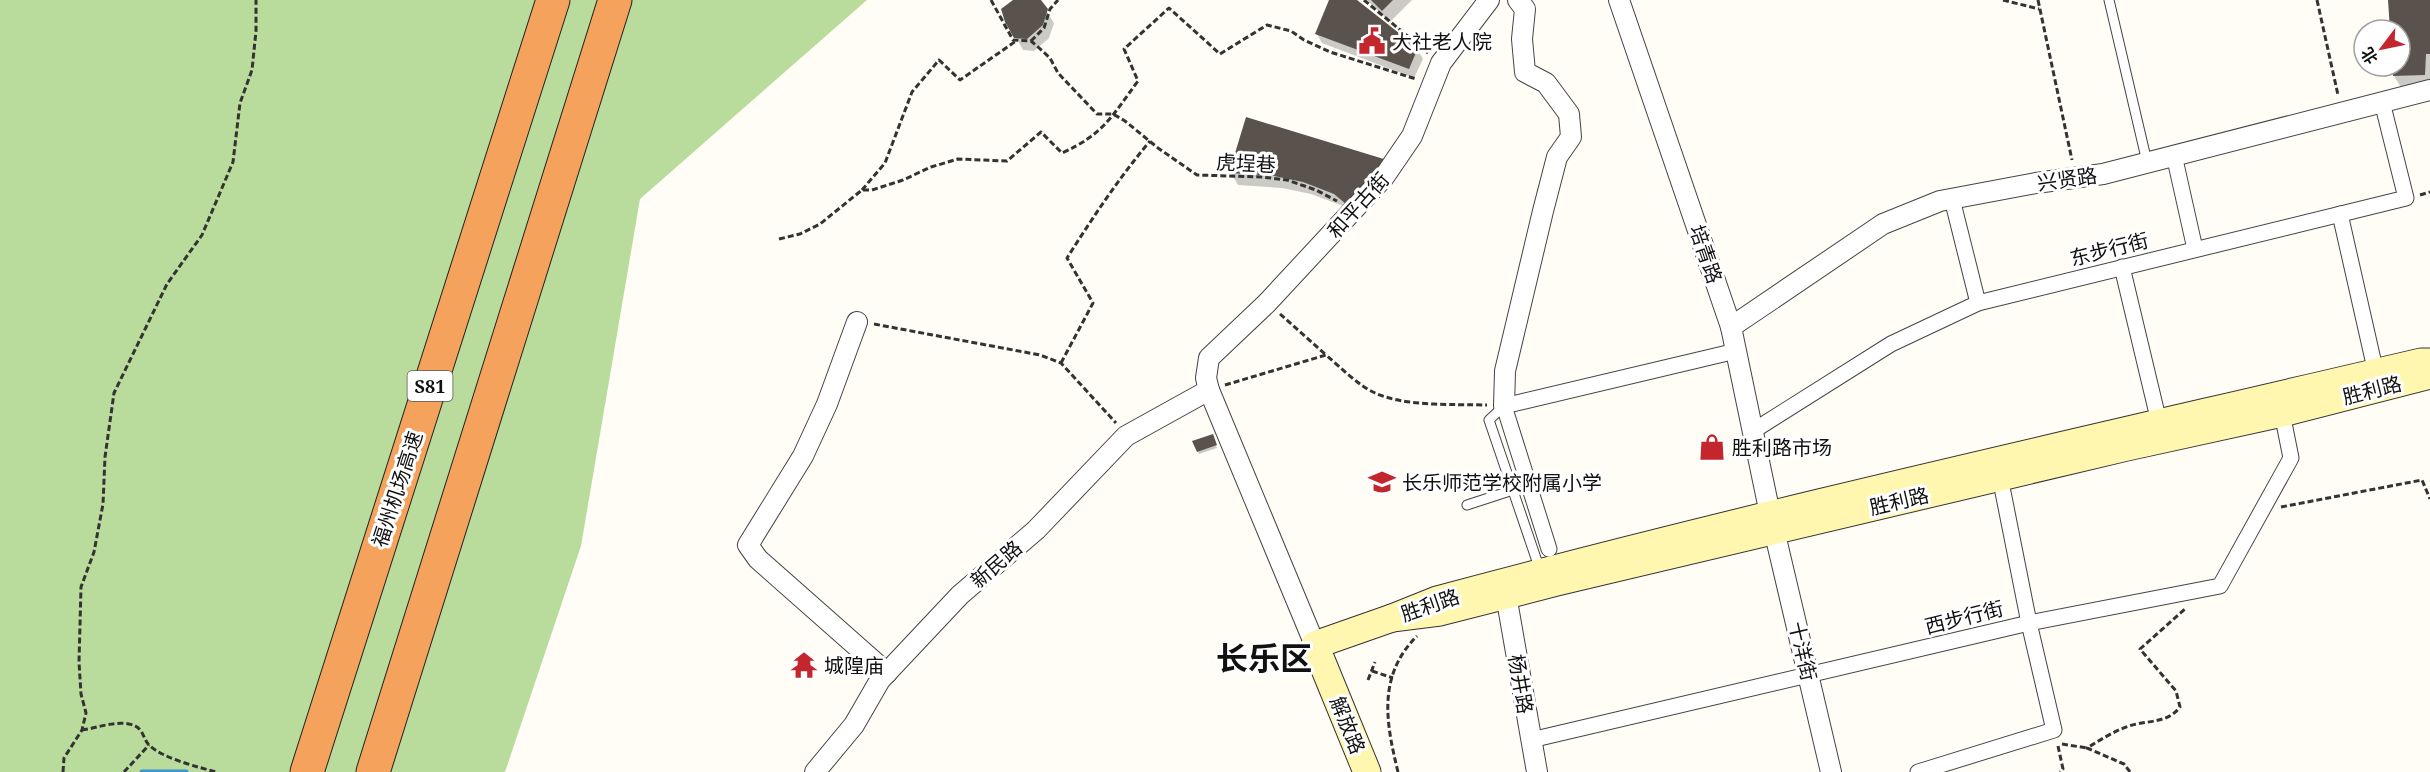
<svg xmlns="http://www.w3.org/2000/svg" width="2430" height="772" font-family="'Noto Serif','Noto Sans SC',serif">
	<rect width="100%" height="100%" fill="#fffdf5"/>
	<!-- forest -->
	<polygon fill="#b9dc9c" points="0,0 867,0 640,199 581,546 505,772 0,772"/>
	<!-- shadow -->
	<g fill="#0003">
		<polygon points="1016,0 1039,0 1054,23 1049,38 1034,51 1023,50 1016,37"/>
		<polygon points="1330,0 1355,0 1417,49 1423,59 1414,78 1322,43 1317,34"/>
		<polygon points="1367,0 1412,0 1390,22"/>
		<polygon points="2390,0 2430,0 2430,93 2405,94 2394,76 2394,66 2400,66 2400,30 2391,30"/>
		<polygon points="1231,173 1393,173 1360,220 1343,206 1311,194 1282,188 1238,185"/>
		<polygon points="1214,438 1217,448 1199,454 1198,452"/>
	</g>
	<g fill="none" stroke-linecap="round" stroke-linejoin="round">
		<!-- stream -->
		<polyline stroke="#3f96cf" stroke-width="5" points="142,772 186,772"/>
	</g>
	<!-- building -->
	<g fill="#5a524d">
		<polygon points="1013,0 1041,0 1048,9 1043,25 1027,39 1014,38 1005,22 1001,9"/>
		<polygon points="1329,0 1357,0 1418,48 1409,69 1315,34"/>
		<polygon points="1371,0 1393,0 1382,11"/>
		<polygon points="2388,0 2430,0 2430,54 2426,54 2425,75 2393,76 2392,66 2400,66 2400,30 2390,30"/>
		<polygon points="1246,117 1387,160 1352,209 1334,194 1303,182 1274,176 1229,173"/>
		<polygon points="1213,434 1217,445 1197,452 1192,441"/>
	</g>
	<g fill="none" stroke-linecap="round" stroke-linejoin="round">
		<defs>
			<g id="service">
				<polyline points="2109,0 2147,162"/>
				<polyline points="1504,406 1489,420 1540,570"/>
				<polyline points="1467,505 1513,490"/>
			</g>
			<g id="pedestrian">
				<polyline points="2174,155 2195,249"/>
				<polyline points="1952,199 1978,303"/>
				<polyline points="2340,214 2376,373"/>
				<polyline points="2122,267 2159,422"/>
				<polyline points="1753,431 1891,344 1978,303 2406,198 2382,102"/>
				<polyline points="1549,549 1504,406 1736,351"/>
				<polyline points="1531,740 2029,623 2220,586 2291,458 2282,413"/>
				<polyline points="1918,772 2054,730 2029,623 2000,477"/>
			</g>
			<g id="minor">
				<polyline points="1619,0 1731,327 1770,514"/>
				<polyline points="857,322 827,404 803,456 748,545 758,559 887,673"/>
				<polyline points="1731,327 1883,224 1940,201 2036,183 2103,174 2430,90"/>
				<polyline points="1504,406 1505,371 1543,211 1557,157 1571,137 1569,114 1546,83 1525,72 1522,39 1525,9 1518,0"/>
				<polyline points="1774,530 1831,772"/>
				<polyline points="1506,595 1537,772"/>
				<polyline points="1315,645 1209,390 1206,378 1209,358 1267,303 1384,177 1412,136 1441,63 1489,0"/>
				<polyline points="815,772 854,725 880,680 960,595 1036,530 1126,436 1209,390"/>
			</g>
			<g id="secondary">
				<path d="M2430,362H2421C2093,439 1763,512 1437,600L1392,618L1440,612L1557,582L2127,447L2282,413L2430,375"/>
				<polyline points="1367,772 1315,645 1392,618"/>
			</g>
			<g id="motorway">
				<polyline points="307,772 553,0"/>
				<polyline points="373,772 615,0"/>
			</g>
		</defs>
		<!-- service casing -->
		<use href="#service" stroke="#444" stroke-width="11"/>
		<!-- pedestrian casing -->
		<use href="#pedestrian" stroke="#444" stroke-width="17"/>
		<!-- minor casing -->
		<use href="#minor" stroke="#444" stroke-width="22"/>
		<!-- secondary casing -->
		<use href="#secondary" stroke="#333" stroke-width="29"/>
		<!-- motorway casing -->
		<use href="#motorway" stroke="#222" stroke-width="35"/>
		<!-- path -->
		<g stroke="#333" stroke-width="3" stroke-dasharray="6 3" stroke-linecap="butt">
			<polyline points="991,0 1013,40 1031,41 1038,47 1050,58 1058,73 1097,114 1113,114 1125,121 1158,148 1197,175 1262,177 1287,180 1316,190 1337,201"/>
			<polyline points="1364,0 1428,53"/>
			<polyline points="2003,0 2039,9"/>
			<polyline points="2038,0 2072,160"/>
			<polyline points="2317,0 2338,95"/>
			<polyline points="1031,41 1044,28 1050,9 1058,0"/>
			<polyline points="862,190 885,163 912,92 939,60 960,80 1016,41"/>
			<polyline points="2420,195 2430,192"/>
			<path d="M779,239L800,234L820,224L862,190H872L903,180L931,167L958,159L1007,161L1041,132L1062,153C1104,134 1112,116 1138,81L1124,49L1169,8L1220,54L1267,25L1291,31L1304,40L1330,52L1416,79"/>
			<polyline points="1280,314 1326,355"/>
			<polyline points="874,324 1040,355 1061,363 1116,423"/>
			<path d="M1061,363L1093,303L1067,258C1093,217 1119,178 1150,141"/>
			<path d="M1225,385L1326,355C1339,366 1358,385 1373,392C1403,407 1453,404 1487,405"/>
			<polyline points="2281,507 2422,480 2430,499"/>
			<polyline points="1372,671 1393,678"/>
			<polyline points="1368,680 1375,662"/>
			<path d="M82,730C97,728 114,721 129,724C145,727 142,739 150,746C165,759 198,767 216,772"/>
			<polyline points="2062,744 2087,748"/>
			<polyline points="2058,746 2063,769 2060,772"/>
			<polyline points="63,772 64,758 82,730 86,713 81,694 79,662 81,587 94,552 103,504 105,457 114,393 167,284 202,235 233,162 240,103 252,70 256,31 256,0"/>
			<polyline points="124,772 149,745"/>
			<path d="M1398,772C1386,723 1377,676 1417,636"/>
			<path d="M2130,772L2124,764L2087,748C2100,740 2114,731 2129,726C2147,720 2167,724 2180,707L2176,691L2140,649L2185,609"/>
		</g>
		<!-- service -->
		<use href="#service" stroke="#fff" stroke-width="9"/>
		<!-- pedestrian -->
		<use href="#pedestrian" stroke="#fff" stroke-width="15"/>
		<!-- minor -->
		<use href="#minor" stroke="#fff" stroke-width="20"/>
		<!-- secondary -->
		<use href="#secondary" stroke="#fff6b0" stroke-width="27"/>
		<!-- motorway -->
		<use href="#motorway" stroke="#f5a25d" stroke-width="33"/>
	</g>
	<!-- icons -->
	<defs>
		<symbol id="civic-bare" viewBox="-9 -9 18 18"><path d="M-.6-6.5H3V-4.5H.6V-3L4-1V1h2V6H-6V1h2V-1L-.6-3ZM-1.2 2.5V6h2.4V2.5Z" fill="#c4262e" stroke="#fff" stroke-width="2.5" paint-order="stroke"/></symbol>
		<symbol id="shop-bare" viewBox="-9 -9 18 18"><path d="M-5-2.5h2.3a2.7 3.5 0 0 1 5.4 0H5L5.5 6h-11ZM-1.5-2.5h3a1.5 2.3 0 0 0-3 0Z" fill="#c4262e" stroke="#fff" stroke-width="2.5" paint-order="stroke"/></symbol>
		<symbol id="school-bare" viewBox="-9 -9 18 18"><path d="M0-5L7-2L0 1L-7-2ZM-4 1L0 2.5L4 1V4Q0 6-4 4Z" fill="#c4262e" stroke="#fff" stroke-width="2.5" paint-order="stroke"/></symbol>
		<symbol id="temple-bare" viewBox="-9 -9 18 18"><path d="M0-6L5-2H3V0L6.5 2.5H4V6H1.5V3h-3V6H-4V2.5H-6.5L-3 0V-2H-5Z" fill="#c4262e" stroke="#fff" stroke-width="2.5" paint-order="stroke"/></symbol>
	</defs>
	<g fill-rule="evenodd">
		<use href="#civic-bare" x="1353" y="22" width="38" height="38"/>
		<use href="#shop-bare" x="1693" y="428" width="38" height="38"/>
		<use href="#school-bare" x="1363" y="463" width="38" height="38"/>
		<use href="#temple-bare" x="785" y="646" width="38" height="38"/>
	</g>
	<g text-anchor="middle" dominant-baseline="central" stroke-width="6" stroke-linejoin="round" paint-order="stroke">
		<!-- shield labels -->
		<rect fill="#fff" stroke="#585858" stroke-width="1.5" x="407.5" y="371" width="45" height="30" rx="4.5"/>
		<g font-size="18" font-weight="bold" fill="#111">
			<text x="430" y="386">S81</text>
		</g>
		<!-- poi labels -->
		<g font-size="20" fill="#111" stroke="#fff" text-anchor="start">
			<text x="1392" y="41">大社老人院</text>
			<text x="1732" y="447">胜利路市场</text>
			<text x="1402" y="482">长乐师范学校附属小学</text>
			<text x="824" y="665">城隍庙</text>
		</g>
		<!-- street labels -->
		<g font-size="20" fill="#111" stroke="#fff">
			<text transform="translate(1246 163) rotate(3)">虎埕巷</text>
			<text transform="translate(2067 179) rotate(-8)">兴贤路</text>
			<text transform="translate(1358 205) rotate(-48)">和平古街</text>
			<text transform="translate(2109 249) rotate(-14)">东步行街</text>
			<text transform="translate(1706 254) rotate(71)">培青路</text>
			<text transform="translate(2372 390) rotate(-14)">胜利路</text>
			<text transform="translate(397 489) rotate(-72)">福州机场高速</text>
			<text transform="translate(1899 501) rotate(-13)">胜利路</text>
			<text transform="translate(996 564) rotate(-41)">新民路</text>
			<text transform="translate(1430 605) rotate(-19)">胜利路</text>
			<text transform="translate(1964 617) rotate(-14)">西步行街</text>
			<text transform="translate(1803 651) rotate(77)">十洋街</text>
			<text transform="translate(1521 684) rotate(80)">杨井路</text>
			<text transform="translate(1348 725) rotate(68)">解放路</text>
		</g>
		<!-- town labels -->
		<g font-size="32" font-weight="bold" fill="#111" stroke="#fff">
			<text x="1264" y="657">长乐区</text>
		</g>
	</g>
	<!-- north arrow -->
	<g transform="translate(2382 48) rotate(238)"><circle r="28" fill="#ffffff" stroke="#a0a0a0" stroke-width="1.5"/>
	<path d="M0-4.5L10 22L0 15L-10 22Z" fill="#c4262e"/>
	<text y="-9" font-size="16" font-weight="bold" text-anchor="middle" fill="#111111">北</text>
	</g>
</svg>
